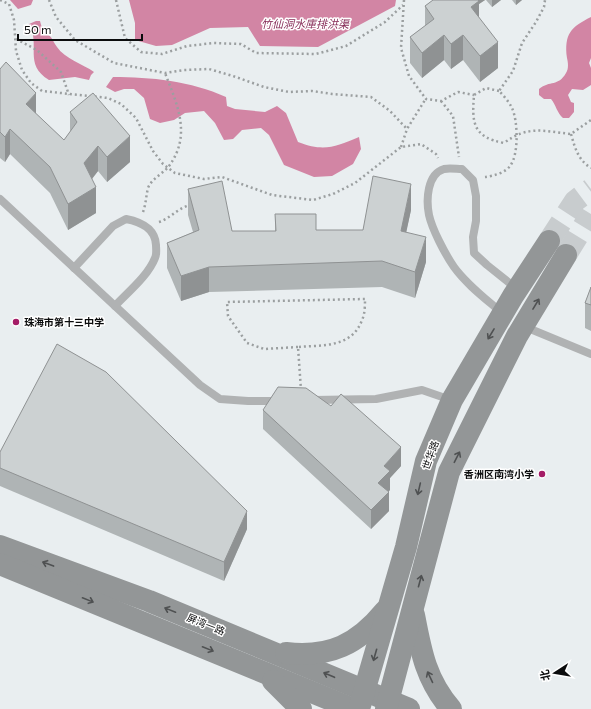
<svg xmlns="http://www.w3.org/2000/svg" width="591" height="709" font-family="Commissioner,'Noto Sans SC',sans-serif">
	<rect width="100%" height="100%" fill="#e9eef0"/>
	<!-- water -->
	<g fill="#d285a4">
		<polygon points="10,0 33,0 31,5 18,9"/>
		<polygon points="129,0 396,0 395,6 318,47 260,46 248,27 210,28 172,45 156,46 135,40 135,23"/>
		<path d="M591,17V58L589,63L591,68V85L583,90L572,89L568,95L571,102L574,103V112L569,118H563C557,113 556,105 551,99H544L539,95V89C550,80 558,87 566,73C569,69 568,62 567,58C564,34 571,27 591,17Z"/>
		<path d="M36,21H40L43,32C52,35 52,40 57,47C65,59 83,64 94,72L91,75L89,80L75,77L49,80C23,64 41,45 29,24Z"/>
		<path d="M113,77C151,77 191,81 226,97L227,106L235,109L265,112L277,106L286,113L298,142C324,152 335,147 359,137L361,149L353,164L332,176L314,177L284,165L269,135L261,128L242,130L233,139L224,140L215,123L204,111L185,113L174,120L160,123L150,119L144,98L134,89H124L115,92L106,87Z"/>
	</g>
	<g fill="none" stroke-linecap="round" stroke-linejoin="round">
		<!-- secondary-tunnel -->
		<g stroke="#c8ccce" stroke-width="22" stroke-dasharray="22 11" stroke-linecap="butt">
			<polyline points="549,241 575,201 591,189"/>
			<polyline points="566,255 591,214"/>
		</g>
		<!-- path -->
		<g stroke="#9b9fa0" stroke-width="2.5" stroke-dasharray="2 3" stroke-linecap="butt">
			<polyline points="0,0 9,4 14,20 16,51 22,70 31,83 42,91 108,98 121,104 136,118 153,151 163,164 175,173 204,179 222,177 272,195 313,200 333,194 355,183 401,147 421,144 436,154 438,158"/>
			<polyline points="49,0 56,17 75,40 114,63 165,73 184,70 209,69 233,76 264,87 289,92 312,91 332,94 371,97 390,111 407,129"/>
			<polyline points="116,0 125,38 141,52 162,54 187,46 214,43 241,44 256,53 316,54 346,46 385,22 403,5"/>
			<polyline points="404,0 401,48 409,76 426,99 441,101 458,92 474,95"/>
			<polyline points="16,39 37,50 61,72 69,95"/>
			<path d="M499,91L486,88L474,95C472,122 472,137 504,143C528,125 543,131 571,134L591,120"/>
			<polyline points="441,101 453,116 459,157"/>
			<path d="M571,134C575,148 578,160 591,168"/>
			<polyline points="401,147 407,129 425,100"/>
			<path d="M485,177C493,176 505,173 510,166C519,155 518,121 512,108C509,102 504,96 499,91L513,71L522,43L536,22L544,7L545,0"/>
			<path d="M143,212C146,204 146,196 148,188C152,178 163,174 169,166C192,135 177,104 165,73"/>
			<path d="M159,222C171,218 179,207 191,205"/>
			<path d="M298,347L264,349L247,343L228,316L227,302L365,299C365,305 365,314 362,320C352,348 322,345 298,347L301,390"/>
		</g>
		<!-- lane -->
		<g stroke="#b0b2b3" stroke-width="8">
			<polyline points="0,199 200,385 220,399 248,401 279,401"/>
			<path d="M74,268L113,226L126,219C141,222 155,228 156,245C156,249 157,254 155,258C148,276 128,292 115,306"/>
			<path d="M502,313C486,299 467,285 454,267C445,254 432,229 429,215C426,200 427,174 444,169C449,168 457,169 462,169L473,180L476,196V221L473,237L474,253L487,265L517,289"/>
			<polyline points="523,326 591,354"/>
			<polyline points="313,400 376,399 422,390 451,400"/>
		</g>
		<!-- secondary -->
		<g stroke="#939697" stroke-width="22">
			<polyline points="0,546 149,601 409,709"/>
			<polyline points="0,564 353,709"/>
			<path d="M414,615C421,652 426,680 451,709"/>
			<path d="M286,653C330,658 358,644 385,611"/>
			<polyline points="273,681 301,709"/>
			<polyline points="359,709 406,547 426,461 452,400 513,296 549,241"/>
			<polyline points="386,709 449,472 517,336 566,255"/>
		</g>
	</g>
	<!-- wall -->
	<g fill="#afb4b5">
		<polygon points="433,0 485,0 479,4 479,17 498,68 480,82 463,60 451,69 444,60 422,78 410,63 410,37 425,26 425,6"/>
		<polygon points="486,0 501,0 492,7"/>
		<polygon points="512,0 522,0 516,5"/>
		<polygon points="0,69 36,114 64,140 70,132 70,112 130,162 107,182 98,171 92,179 96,213 68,230 50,193 10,154 5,162 0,158"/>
		<polygon points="188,189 232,231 275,231 275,214 316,230 363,230 411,210 406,232 426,262 415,298 382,287 209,292 181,301 167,268 167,243 193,232 188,215"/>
		<polygon points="591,287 591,331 585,328 585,303"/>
		<polygon points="263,410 401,466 390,478 390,490 388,492 389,511 371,529 263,429"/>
		<polygon points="0,468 247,529 224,581 0,486"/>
	</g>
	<!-- shaded-wall -->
	<g fill="#8f9293">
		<polygon points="469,0 485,0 479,4 479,26"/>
		<polygon points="492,0 501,0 492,7"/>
		<polygon points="516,0 522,0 516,5"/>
		<polygon points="444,35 444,60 422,78 422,53"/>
		<polygon points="463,35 463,60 451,69 451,44"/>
		<polygon points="498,42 498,68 480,82 480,56"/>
		<polygon points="36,93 36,118 26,104"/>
		<polygon points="10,129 10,154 5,162 5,137"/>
		<polygon points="130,136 130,162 107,182 107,157"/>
		<polygon points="98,146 98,171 84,189 84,163"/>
		<polygon points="411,184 411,210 401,257 401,231"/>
		<polygon points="96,187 96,213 68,230 68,204"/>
		<polygon points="426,237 426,262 415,298 415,272"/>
		<polygon points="209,267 209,292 181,301 181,276"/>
		<polygon points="401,447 401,466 390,478 390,490 378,502 378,483 384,466"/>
		<polygon points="389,492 389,511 371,529 371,510"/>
		<polygon points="247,511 247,529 224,581 224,562"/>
	</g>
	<!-- building -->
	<g fill="#ccd1d2" stroke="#8f9293">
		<polygon points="433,0 478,0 479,1 471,7 498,42 480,56 463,35 451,44 444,35 422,53 410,37 434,19 425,6"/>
		<polygon points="6,62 36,93 26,104 64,140 77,122 70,112 93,93 130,136 107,157 98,146 84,163 96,187 68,204 50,167 10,129 5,137 0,132 0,69"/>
		<polygon points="373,176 411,184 401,231 426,237 415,272 382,261 209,267 181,276 167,243 199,230 188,189 222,181 232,231 276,231 275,214 316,214 316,230 363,230"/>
		<polygon points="591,287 591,305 585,303"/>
		<polygon points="57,344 106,372 247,511 224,562 0,468 0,452"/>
		<polygon points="278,387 306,388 331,406 341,394 401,447 384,466 390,471 378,483 389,492 371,510 263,410"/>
	</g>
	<!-- one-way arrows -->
	<defs><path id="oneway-shaft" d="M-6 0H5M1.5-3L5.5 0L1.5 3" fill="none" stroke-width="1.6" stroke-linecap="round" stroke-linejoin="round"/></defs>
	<g stroke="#4f5152">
		<use href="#oneway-shaft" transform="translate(536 304) rotate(-59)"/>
		<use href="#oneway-shaft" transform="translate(491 334) rotate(121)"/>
		<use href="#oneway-shaft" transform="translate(457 457) rotate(-63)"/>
		<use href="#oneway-shaft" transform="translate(419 489) rotate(103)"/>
		<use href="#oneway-shaft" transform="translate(48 564) rotate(-160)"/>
		<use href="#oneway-shaft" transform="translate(420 581) rotate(-75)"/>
		<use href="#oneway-shaft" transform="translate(88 600) rotate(22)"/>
		<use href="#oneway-shaft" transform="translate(170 610) rotate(-158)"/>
		<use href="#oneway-shaft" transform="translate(208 649) rotate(22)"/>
		<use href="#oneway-shaft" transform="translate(375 655) rotate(106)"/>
		<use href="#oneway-shaft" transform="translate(329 675) rotate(-157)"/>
		<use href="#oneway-shaft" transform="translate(430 677) rotate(-115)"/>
	</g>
	<!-- markers -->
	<g fill="#a41c66" stroke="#fff" stroke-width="1.5">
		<circle cx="16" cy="322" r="4"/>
		<circle cx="542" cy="474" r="4"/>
	</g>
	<g text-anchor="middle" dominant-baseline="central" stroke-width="3" stroke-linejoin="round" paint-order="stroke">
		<!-- poi labels -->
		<g font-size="10" font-weight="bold" fill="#0b0c0d" stroke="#fff" text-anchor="start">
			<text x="24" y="322">珠海市第十三中学</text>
			<text x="534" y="474" text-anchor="end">香洲区南湾小学</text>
		</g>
		<!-- street labels -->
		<g font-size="10" fill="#0b0c0d" stroke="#fff">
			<text transform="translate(430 455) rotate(-70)">世华路</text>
			<text transform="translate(206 624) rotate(22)">屏湾一路</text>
		</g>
		<!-- water labels -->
		<g font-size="11" font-style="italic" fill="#872c58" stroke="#fff">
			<text x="305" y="23">竹仙洞水庫排洪渠</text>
		</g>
	</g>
	<!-- north arrow -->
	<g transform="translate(555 673) rotate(258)" stroke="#ffffff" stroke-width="3" paint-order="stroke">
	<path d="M0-3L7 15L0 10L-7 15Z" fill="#0b0c0d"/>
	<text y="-6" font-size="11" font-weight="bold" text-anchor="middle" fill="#0b0c0d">北</text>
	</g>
	<!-- scale -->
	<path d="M18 34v6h124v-6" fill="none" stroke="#0b0c0d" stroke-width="2"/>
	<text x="24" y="34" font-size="12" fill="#0b0c0d" stroke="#ffffff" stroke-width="3" paint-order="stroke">50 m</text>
</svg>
